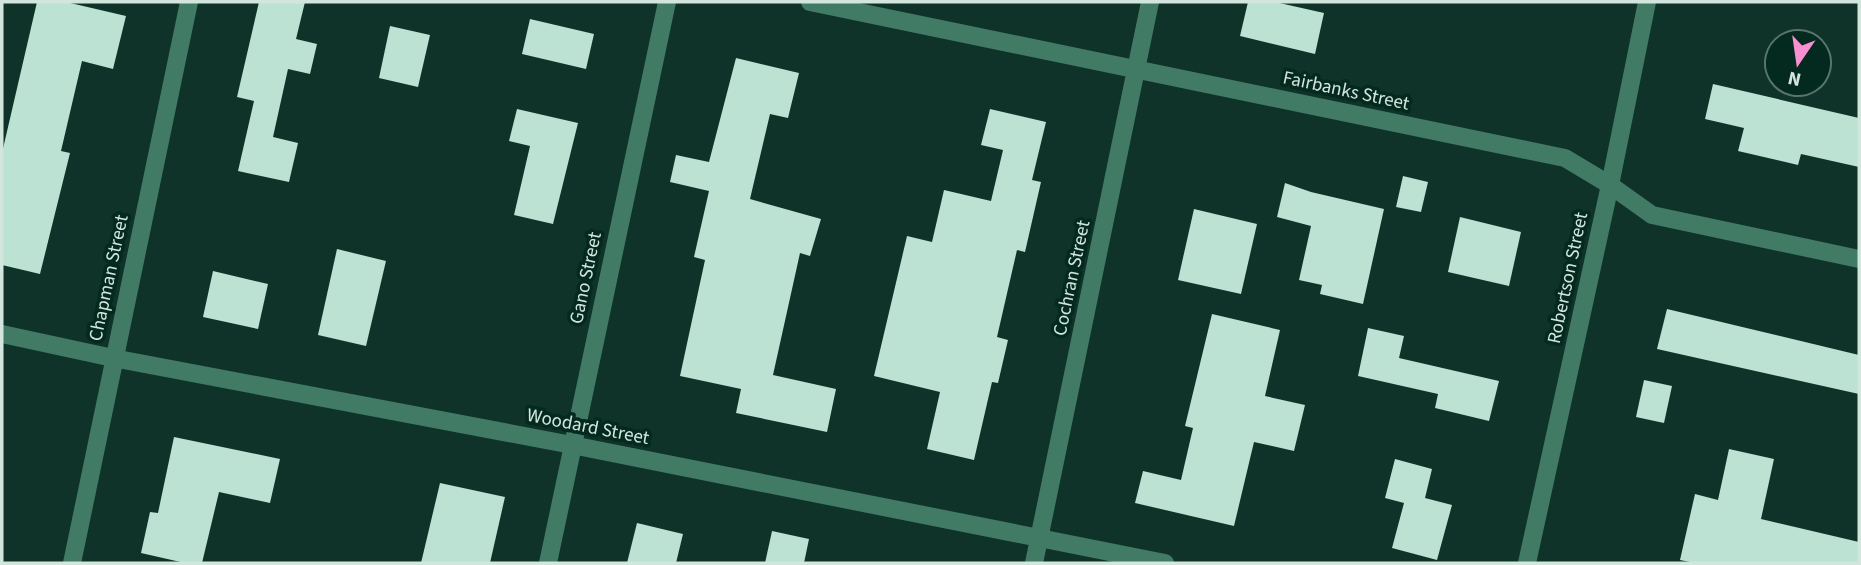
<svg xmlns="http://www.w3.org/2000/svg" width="1861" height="565" font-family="'Source Sans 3',sans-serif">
	<rect width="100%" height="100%" fill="#0f3328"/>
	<!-- building -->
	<g fill="#bbe2d2">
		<polygon points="37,2 66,2 126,16 113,69 82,61 61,151 70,153 40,274 2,265 2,153"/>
		<polygon points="259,2 305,2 296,39 317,44 310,74 288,69 273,137 298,143 289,182 238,171 254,101 237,97"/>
		<polygon points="1248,2 1275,2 1324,13 1315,54 1240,36"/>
		<polygon points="530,19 594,34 586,69 522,54"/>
		<polygon points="390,26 430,35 418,87 379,78"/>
		<polygon points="736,58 799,73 788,118 770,114 750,199 821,219 810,256 800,253 773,375 836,389 827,432 736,413 741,389 680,376 705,260 694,257 709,191 670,182 676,155 709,162"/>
		<polygon points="1713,84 1859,118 1859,167 1801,154 1798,165 1738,151 1744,128 1705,119"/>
		<polygon points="517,109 578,123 553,224 514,215 530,146 509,141"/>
		<polygon points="990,109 1046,122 1032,180 1041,182 1025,252 1017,250 997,337 1008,340 998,383 992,382 974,460 927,449 940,392 874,376 907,236 932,242 944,190 991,201 1003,150 981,145"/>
		<polygon points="1403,176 1428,182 1421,212 1396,207"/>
		<polygon points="1285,183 1311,192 1384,209 1363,304 1320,294 1322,285 1299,280 1311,226 1277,217"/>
		<polygon points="1194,209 1257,224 1241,294 1178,280"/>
		<polygon points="1460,217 1521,232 1509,286 1448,272"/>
		<polygon points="337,249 386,261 366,346 318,335"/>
		<polygon points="213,271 268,284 258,329 203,317"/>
		<polygon points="1667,309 1859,355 1859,394 1657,349"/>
		<polygon points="1212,314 1280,330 1265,396 1305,405 1294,451 1254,442 1234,526 1135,503 1143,471 1181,480 1193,428 1185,426"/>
		<polygon points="1368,328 1404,336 1399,358 1499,381 1489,421 1435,408 1438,394 1358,376"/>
		<polygon points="1644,380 1672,386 1664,423 1636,417"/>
		<polygon points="174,437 280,459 270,503 219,492 202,563 185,563 141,553 150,512 158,513"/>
		<polygon points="1729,449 1774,459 1761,519 1859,542 1859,563 1695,563 1680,560 1695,494 1718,500"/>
		<polygon points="1395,459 1432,469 1425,498 1452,505 1437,560 1392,548 1404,503 1385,498"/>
		<polygon points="440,483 505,497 490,563 421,563"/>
		<polygon points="637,523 683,534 676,563 627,563"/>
		<polygon points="772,531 809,539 804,563 765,563"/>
	</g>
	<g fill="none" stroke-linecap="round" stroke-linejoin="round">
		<!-- minor -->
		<g stroke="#417b66" stroke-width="18">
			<polyline points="810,2 1565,158 1610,185 1652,215 1859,259"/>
			<polyline points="2,334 113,358 572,445 1165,563"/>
			<polyline points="72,563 189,2"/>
			<polyline points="548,563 667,2"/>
			<polyline points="1034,563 1150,2"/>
			<polyline points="1527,563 1610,185 1647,2"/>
		</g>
	</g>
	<g text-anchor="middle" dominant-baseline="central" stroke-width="7" stroke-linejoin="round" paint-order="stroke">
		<!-- street labels -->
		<g font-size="19" fill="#d3e6de" stroke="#04291e">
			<text transform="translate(1346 91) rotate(12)">Fairbanks Street</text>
			<text transform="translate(109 278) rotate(-78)">Chapman Street</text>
			<text transform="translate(586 278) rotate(-78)">Gano Street</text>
			<text transform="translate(1072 278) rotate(-78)">Cochran Street</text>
			<text transform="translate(1568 278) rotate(-78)">Robertson Street</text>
			<text transform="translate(588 427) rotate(11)">Woodard Street</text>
		</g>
	</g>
	<!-- border -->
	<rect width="1861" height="565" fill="none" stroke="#d3e6de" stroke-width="7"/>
	<!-- north arrow -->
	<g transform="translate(1798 63) rotate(193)"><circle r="33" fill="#04291e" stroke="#57756b" stroke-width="2"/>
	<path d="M0-5L12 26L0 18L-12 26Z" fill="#f690d0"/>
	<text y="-10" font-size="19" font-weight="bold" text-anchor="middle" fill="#d3e6de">N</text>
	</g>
</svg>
